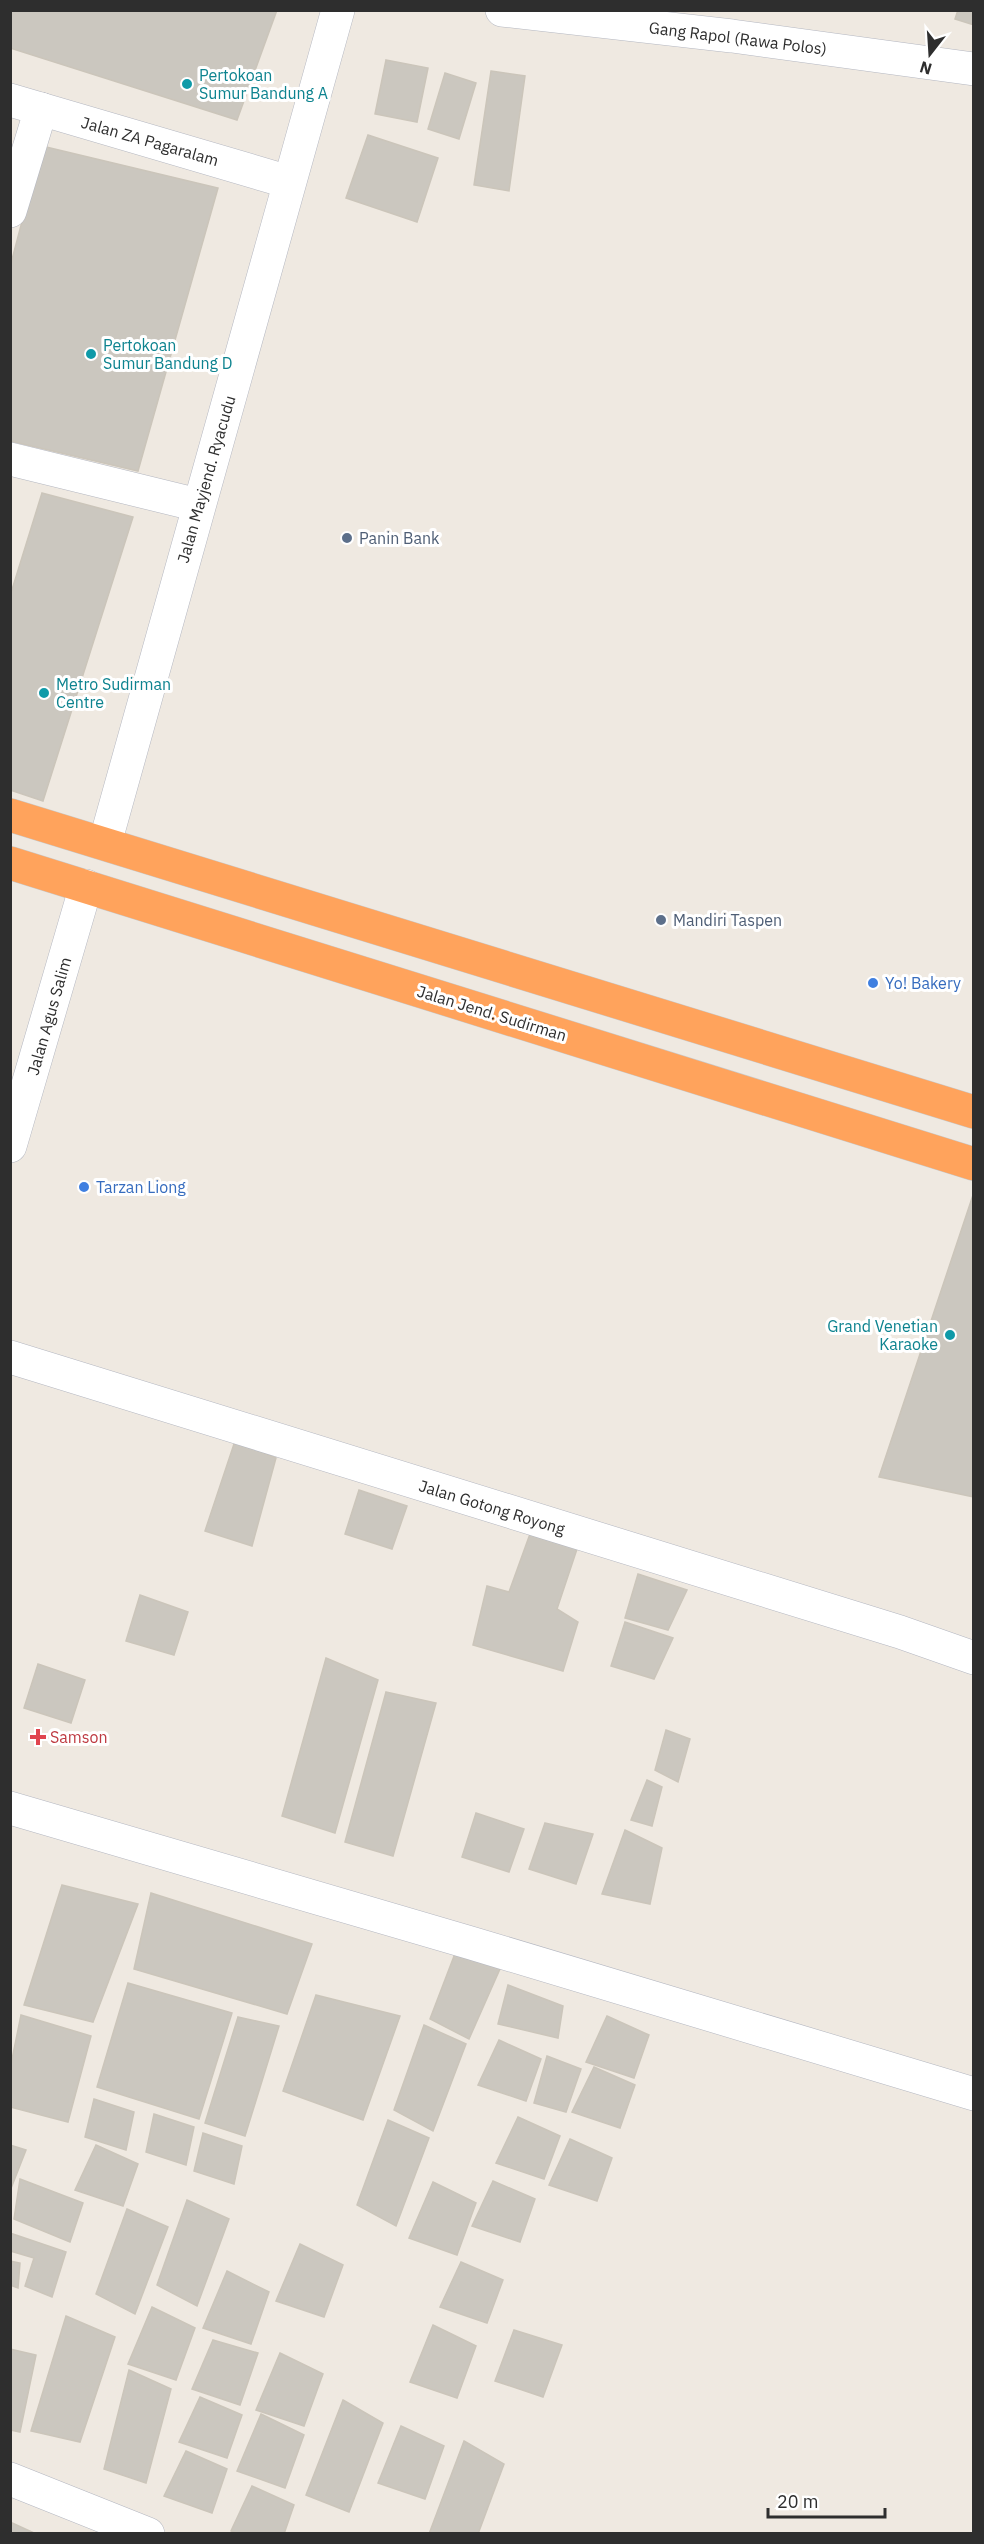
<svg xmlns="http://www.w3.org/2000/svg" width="984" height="2544" font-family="'IBM Plex Sans',sans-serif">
	<rect width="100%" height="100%" fill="#efe9e1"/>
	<!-- building -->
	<g fill="#cbc7bf" stroke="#cbc5ba" stroke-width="1.5">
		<polygon points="10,10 277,10 237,120 10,48"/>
		<polygon points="958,10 974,10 974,25 955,19"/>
		<polygon points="386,60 428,68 417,122 375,114"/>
		<polygon points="491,71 525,76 509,191 474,185"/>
		<polygon points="445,73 476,83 459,139 428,129"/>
		<polygon points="368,135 438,158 417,222 346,198"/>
		<polygon points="42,146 218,188 138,471 10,441 10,267"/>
		<polygon points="42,493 133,517 43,801 10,790 10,596"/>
		<polygon points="974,1192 974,1497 879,1477"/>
		<polygon points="235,1441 276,1458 252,1546 205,1531"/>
		<polygon points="359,1490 407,1506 392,1549 345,1534"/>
		<polygon points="530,1534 578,1546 557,1609 578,1622 563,1671 473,1645 487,1586 509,1592"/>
		<polygon points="638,1574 687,1590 668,1630 625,1618"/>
		<polygon points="140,1595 188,1612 174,1655 126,1641"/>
		<polygon points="625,1622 673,1638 654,1679 611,1666"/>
		<polygon points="326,1658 378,1680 335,1833 282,1816"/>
		<polygon points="38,1664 85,1680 71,1723 24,1708"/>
		<polygon points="386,1692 436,1703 393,1856 345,1842"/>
		<polygon points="666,1730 690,1739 678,1782 655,1770"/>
		<polygon points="647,1780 662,1787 652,1826 631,1820"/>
		<polygon points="476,1813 524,1829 509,1872 462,1857"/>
		<polygon points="545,1823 593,1834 576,1884 529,1869"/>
		<polygon points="625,1830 662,1848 650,1904 602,1894"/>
		<polygon points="62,1885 138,1904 93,2022 24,2005"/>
		<polygon points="151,1893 312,1944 287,2014 134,1969"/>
		<polygon points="456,1951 500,1969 469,2039 430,2019"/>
		<polygon points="128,1983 232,2013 199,2119 97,2087"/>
		<polygon points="508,1985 563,2006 558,2038 498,2024"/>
		<polygon points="316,1995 400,2016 363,2120 283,2091"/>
		<polygon points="21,2015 91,2036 68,2122 10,2107 10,2069"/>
		<polygon points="607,2016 649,2035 634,2078 586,2062"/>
		<polygon points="238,2017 279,2026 245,2136 205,2123"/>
		<polygon points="424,2025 466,2044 433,2131 394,2110"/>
		<polygon points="499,2040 541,2059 526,2101 478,2085"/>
		<polygon points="547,2056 581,2069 566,2112 534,2103"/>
		<polygon points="594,2067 635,2085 620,2128 572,2112"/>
		<polygon points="94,2099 134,2112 126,2150 85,2137"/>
		<polygon points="154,2114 194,2127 186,2165 146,2152"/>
		<polygon points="518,2117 560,2136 544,2179 496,2163"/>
		<polygon points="388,2120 429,2138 396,2226 357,2205"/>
		<polygon points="203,2133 242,2146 234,2184 194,2171"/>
		<polygon points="570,2139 612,2158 597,2201 549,2185"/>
		<polygon points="10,2145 26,2150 10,2191"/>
		<polygon points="96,2145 138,2164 123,2206 75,2190"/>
		<polygon points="20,2179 83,2203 70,2242 14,2219"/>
		<polygon points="493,2181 535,2199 520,2242 472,2226"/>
		<polygon points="433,2182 476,2203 457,2255 409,2238"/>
		<polygon points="187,2200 229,2219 197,2306 157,2285"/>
		<polygon points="127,2209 168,2227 135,2314 96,2294"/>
		<polygon points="10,2233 66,2252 52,2297 25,2286 34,2258 10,2251"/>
		<polygon points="300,2244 343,2265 324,2317 276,2301"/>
		<polygon points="10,2261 20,2263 18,2288 10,2285"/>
		<polygon points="461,2262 503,2280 487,2323 440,2307"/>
		<polygon points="227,2271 269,2292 251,2344 203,2328"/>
		<polygon points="152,2307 195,2328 176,2380 128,2364"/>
		<polygon points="66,2316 115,2337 80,2442 31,2431"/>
		<polygon points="433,2325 476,2346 457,2398 410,2382"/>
		<polygon points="514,2330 562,2345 543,2397 495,2381"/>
		<polygon points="213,2340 258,2353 240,2405 192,2389"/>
		<polygon points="10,2349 36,2355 20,2432 10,2430"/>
		<polygon points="280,2353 323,2374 304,2426 256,2410"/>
		<polygon points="129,2370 171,2389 146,2483 104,2469"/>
		<polygon points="200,2397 242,2415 227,2458 179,2442"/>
		<polygon points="343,2400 383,2423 349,2512 306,2495"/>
		<polygon points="261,2414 304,2435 285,2488 237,2471"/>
		<polygon points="401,2426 444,2446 425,2499 378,2483"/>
		<polygon points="464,2441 504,2464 478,2534 429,2534"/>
		<polygon points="186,2451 227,2469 212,2513 164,2496"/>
		<polygon points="252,2486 294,2505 284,2534 237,2534 231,2531"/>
		<polygon points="10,2522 34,2533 10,2534"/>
	</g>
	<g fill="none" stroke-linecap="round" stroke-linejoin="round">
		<defs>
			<g id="minor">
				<polyline points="502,10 732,36 974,69"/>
				<polyline points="10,100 289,182"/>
				<polyline points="10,211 41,109"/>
				<polyline points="10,459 198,505"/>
				<polyline points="105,843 338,10"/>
				<polyline points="10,1146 86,886"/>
				<polyline points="10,1357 900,1632 974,1658"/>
				<polyline points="10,1808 471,1943 974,2094"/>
				<polyline points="10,2479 148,2534"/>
			</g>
			<g id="highway">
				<polyline points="10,815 974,1112"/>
				<polyline points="10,863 974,1164"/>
			</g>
		</defs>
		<!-- minor casing -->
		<use href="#minor" stroke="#b4b7c1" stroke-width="34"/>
		<!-- highway casing -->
		<use href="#highway" stroke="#c9c9c9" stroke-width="34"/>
		<!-- minor -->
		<use href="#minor" stroke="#fff" stroke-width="33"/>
		<!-- highway -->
		<use href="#highway" stroke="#ffa35c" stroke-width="33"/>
	</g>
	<!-- markers -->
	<g fill="#0f9aa8" stroke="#fff" stroke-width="2">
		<circle cx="187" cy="84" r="6"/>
		<circle cx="91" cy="354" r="6"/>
		<circle cx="44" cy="693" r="6"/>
		<circle cx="950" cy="1335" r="6"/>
	</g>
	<g fill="#5c6f8a" stroke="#fff" stroke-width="2">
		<circle cx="347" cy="538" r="6"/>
		<circle cx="661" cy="920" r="6"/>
	</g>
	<g fill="#3f7fe0" stroke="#fff" stroke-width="2">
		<circle cx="873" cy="983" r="6"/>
		<circle cx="84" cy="1187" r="6"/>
	</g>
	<path fill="#e0444e" stroke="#fff" stroke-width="2" d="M35 1728h6v6h6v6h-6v6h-6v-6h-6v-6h6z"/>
	<g text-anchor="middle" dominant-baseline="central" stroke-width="6" stroke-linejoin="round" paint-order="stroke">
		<!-- street labels -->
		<g font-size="16" fill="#2e2e2e" stroke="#fff">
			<text transform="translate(738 38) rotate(7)">Gang Rapol (Rawa Polos)</text>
			<text transform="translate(150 141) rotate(16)">Jalan ZA Pagaralam</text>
			<text transform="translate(206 479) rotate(-74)">Jalan Mayjend. Ryacudu</text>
			<text transform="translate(492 1013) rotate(17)">Jalan Jend. Sudirman</text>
			<text transform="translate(49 1016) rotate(-74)">Jalan Agus Salim</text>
			<text transform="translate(492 1507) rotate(17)">Jalan Gotong Royong</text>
		</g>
		<!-- culture labels -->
		<g font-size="16" fill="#0d838f" stroke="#fff" text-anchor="start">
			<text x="199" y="75">Pertokoan<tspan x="199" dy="18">Sumur Bandung A</tspan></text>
			<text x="103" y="345">Pertokoan<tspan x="103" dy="18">Sumur Bandung D</tspan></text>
			<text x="56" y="684">Metro Sudirman<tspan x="56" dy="18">Centre</tspan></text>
			<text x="938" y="1326" text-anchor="end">Grand Venetian<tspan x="938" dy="18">Karaoke</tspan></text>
		</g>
		<!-- service labels -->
		<g font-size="16" fill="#4e5e75" stroke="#fff" text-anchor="start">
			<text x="359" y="538">Panin Bank</text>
			<text x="673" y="920">Mandiri Taspen</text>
		</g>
		<!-- shop labels -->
		<g font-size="16" fill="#366cbe" stroke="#fff" text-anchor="start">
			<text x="885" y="983">Yo! Bakery</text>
			<text x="96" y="1187">Tarzan Liong</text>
		</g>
		<!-- health labels -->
		<g font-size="16" fill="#be3a42" stroke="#fff" text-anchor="start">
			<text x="50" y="1737">Samson</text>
		</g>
	</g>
	<!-- border -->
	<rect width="984" height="2544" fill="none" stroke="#2e2e2e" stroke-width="24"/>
	<!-- north arrow -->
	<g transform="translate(930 54) rotate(197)" stroke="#ffffff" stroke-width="4.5" paint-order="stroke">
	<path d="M0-4.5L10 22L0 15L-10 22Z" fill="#2e2e2e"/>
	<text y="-9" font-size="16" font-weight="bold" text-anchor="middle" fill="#2e2e2e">N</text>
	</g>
	<!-- scale -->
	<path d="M768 2508v9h117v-9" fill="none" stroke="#2e2e2e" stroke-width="3"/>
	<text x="777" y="2508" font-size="18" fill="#2e2e2e" stroke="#ffffff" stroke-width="4.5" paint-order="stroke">20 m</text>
</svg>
